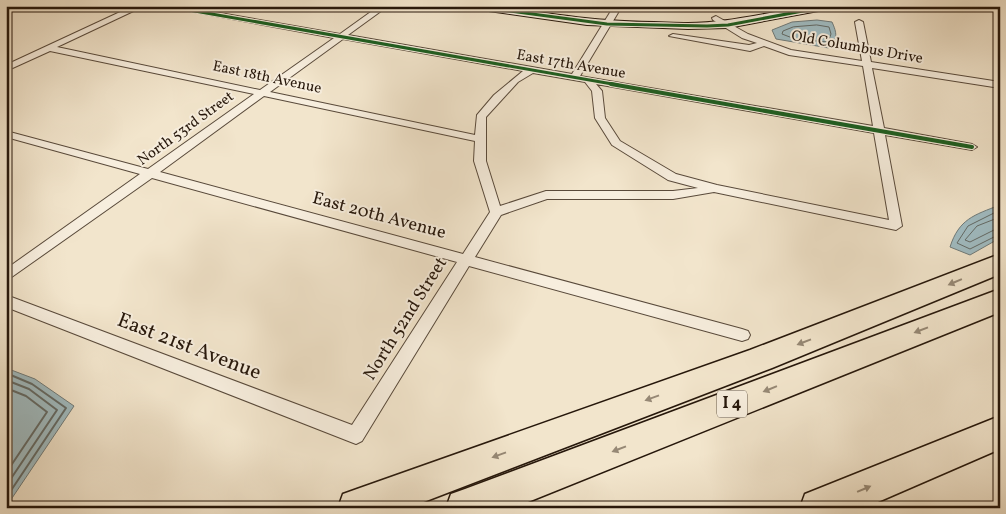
<svg xmlns="http://www.w3.org/2000/svg" width="1006" height="514" font-family="Vollkorn,serif">
	<rect width="100%" height="100%" fill="#f2e5cc"/>
	<filter id="stains"><feTurbulence type="fractalNoise" baseFrequency=".004" numOctaves="4"/><feColorMatrix values="0 0 0 0 .2 0 0 0 0 .09 0 0 0 0 .02 0 0 0 .5 -.17"/></filter>
	<radialGradient id="worn" r=".72"><stop offset=".6" stop-color="#630" stop-opacity="0"/><stop offset="1" stop-color="#630" stop-opacity=".3"/></radialGradient>
	<!-- water -->
	<g fill="#a0bcc2" stroke="#6f7a79">
		<polygon points="642,6 703,6 709,9 639,11"/>
		<path d="M817,20L832,22C837,33 838,39 829,48L776,39L772,30L792,22Z"/>
		<path d="M1000,205V238L970,255L950,247C959,219 974,215 1000,205Z"/>
		<polygon points="6,368 35,379 74,406 6,507"/>
	</g>
	<g fill="none" stroke-linecap="round" stroke-linejoin="round">
		<!-- shore-far1 -->
		<g stroke="#636a66" stroke-width="1">
			<polygon points="817,25 829,27 831,34 828,42 795,39 782,34 783,31 793,27"/>
			<polyline points="1000,210 968,226 957,243 970,249 1000,234"/>
			<polyline points="1000,217 977,226 965,240 970,242 1000,227"/>
		</g>
		<!-- shore -->
		<g stroke="#636a66" stroke-width="2">
			<polyline points="6,373 32,384 66,408 6,498"/>
			<polyline points="6,380 29,389 57,410 6,486"/>
			<polyline points="6,388 26,396 47,412 6,473"/>
		</g>
		<defs>
			<path id="street" d="M133,6H144L57,47L260,90L334,38L162,6H180L340,34L379,6H388L348,35L572,74L614,6H622L580,76L873,126L863,66L789,55L764,46L750,51L669,36L673,34L749,45L757,43L742,38L713,20L712,18L716,16L748,34L791,50L862,61L855,22L859,20L863,22L871,62L1000,82V88L872,68L884,128L972,144L977,147L972,150L885,135L902,226L896,230L714,192L673,199H547L501,215L475,257L742,329L748,331L750,335L748,339L742,341L469,266L362,441L356,444L6,307V295L352,425L457,262L152,178L6,281V269L140,174L6,137V131L148,169L254,94L50,51L6,71V65ZM343,39L523,71L494,95L477,115L475,135L270,92ZM533,73L585,82L592,91L595,118L612,145L668,180L698,188L673,191H546L500,206L486,161V117L518,82ZM596,84L874,133L889,220L717,185L676,174L620,141L605,118L602,91ZM264,96L475,141L474,161L490,212L463,254L160,172Z"/>
			<path id="secondary" d="M469,6C508,6 546,14 585,18C619,22 654,22 688,23C738,23 785,6 834,6L829,9L728,28L688,29L587,25L474,9Z"/>
			<g id="highway">
				<polygon points="1000,254 1000,274 772,368 408,508 338,508 343,494 357,489 750,350"/>
				<polygon points="1000,289 1000,312 513,508 446,508 451,494 465,489"/>
				<polygon points="1000,416 1000,449 864,508 800,508 805,494"/>
			</g>
		</defs>
		<!-- street casing -->
		<use href="#street" stroke="#594a3b" stroke-width="2"/>
		<!-- secondary casing -->
		<use href="#secondary" stroke="#26170b" stroke-width="2"/>
		<!-- highway casing -->
		<use href="#highway" stroke="#26170b" stroke-width="3"/>
		<!-- street -->
		<use href="#street" fill="#f7eede" fill-rule="evenodd"/>
		<!-- secondary -->
		<use href="#secondary" fill="#f7eede" fill-rule="evenodd"/>
		<!-- highway -->
		<use href="#highway" fill="#f2e5cc" fill-rule="evenodd"/>
		<defs>
			<g id="cycleway-far1">
				<polyline points="166,6 618,85"/>
				<polyline points="502,10 607,24 707,26 728,25 829,6"/>
			</g>
			<polyline id="cycleway" points="611,84 972,147"/>
		</defs>
		<!-- cycleway-far1 casing -->
		<use href="#cycleway-far1" stroke="#f7eede" stroke-width="5"/>
		<!-- cycleway casing -->
		<use href="#cycleway" stroke="#f7eede" stroke-width="6"/>
		<!-- cycleway-far1 -->
		<use href="#cycleway-far1" stroke="#1b5e20" stroke-width="3"/>
		<!-- cycleway -->
		<use href="#cycleway" stroke="#1b5e20" stroke-width="4"/>
	</g>
	<!-- one-way arrows -->
	<defs><path id="oneway-solid" d="M-6-.8H1V-3.2L6.5 0L1 3.2V.8H-6Z" transform="scale(1.25)"/></defs>
	<g fill="#968875">
		<use href="#oneway-solid" transform="translate(955 282) rotate(157)"/>
		<use href="#oneway-solid" transform="translate(921 330) rotate(159)"/>
		<use href="#oneway-solid" transform="translate(804 342) rotate(159)"/>
		<use href="#oneway-solid" transform="translate(770 389) rotate(158)"/>
		<use href="#oneway-solid" transform="translate(652 398) rotate(160)"/>
		<use href="#oneway-solid" transform="translate(619 449) rotate(159)"/>
		<use href="#oneway-solid" transform="translate(499 455) rotate(160)"/>
		<use href="#oneway-solid" transform="translate(864 489) rotate(-23)"/>
	</g>
	<g text-anchor="middle" dominant-baseline="central" stroke-width="4" stroke-linejoin="round" paint-order="stroke">
		<!-- far-street labels -->
		<g font-size="15" fill="#26170b" stroke="#f7eede">
			<text transform="translate(857 48) rotate(10)">Old Columbus Drive</text>
			<text transform="translate(571 65) rotate(10)">East 17th Avenue</text>
			<text transform="translate(267 78) rotate(12)">East 18th Avenue</text>
			<text transform="translate(186 129) rotate(-36)">North 53rd Street</text>
		</g>
		<!-- shield labels -->
		<rect fill="#f7eede" stroke="#65584a" stroke-width="1" x="717" y="390.5" width="30" height="27" rx="4"/>
		<g font-size="16" font-weight="bold" fill="#26170b">
			<text x="732" y="404">I 4</text>
		</g>
		<!-- street labels -->
		<g font-size="18" fill="#26170b" stroke="#f7eede">
			<text transform="translate(379 216) rotate(15)">East 20th Avenue</text>
			<text transform="translate(406 319) rotate(-58)">North 52nd Street</text>
		</g>
		<!-- near-street labels -->
		<g font-size="21" fill="#26170b" stroke="#f7eede">
			<text transform="translate(189 347) rotate(21)">East 21st Avenue</text>
		</g>
	</g>
	<!-- margin -->
	<rect width="1006" height="514" fill="none" stroke="#f2e5cc" stroke-width="25"/>
	<rect x="8" y="8" width="991" height="499" fill="none" stroke="#26170b" stroke-width="2.5"/>
	<rect x="12" y="12" width="981" height="489" fill="none" stroke="#26170b"/>
	<rect width="100%" height="100%" filter="url(#stains)"/>
	<rect width="100%" height="100%" fill="url(#worn)"/>
</svg>
